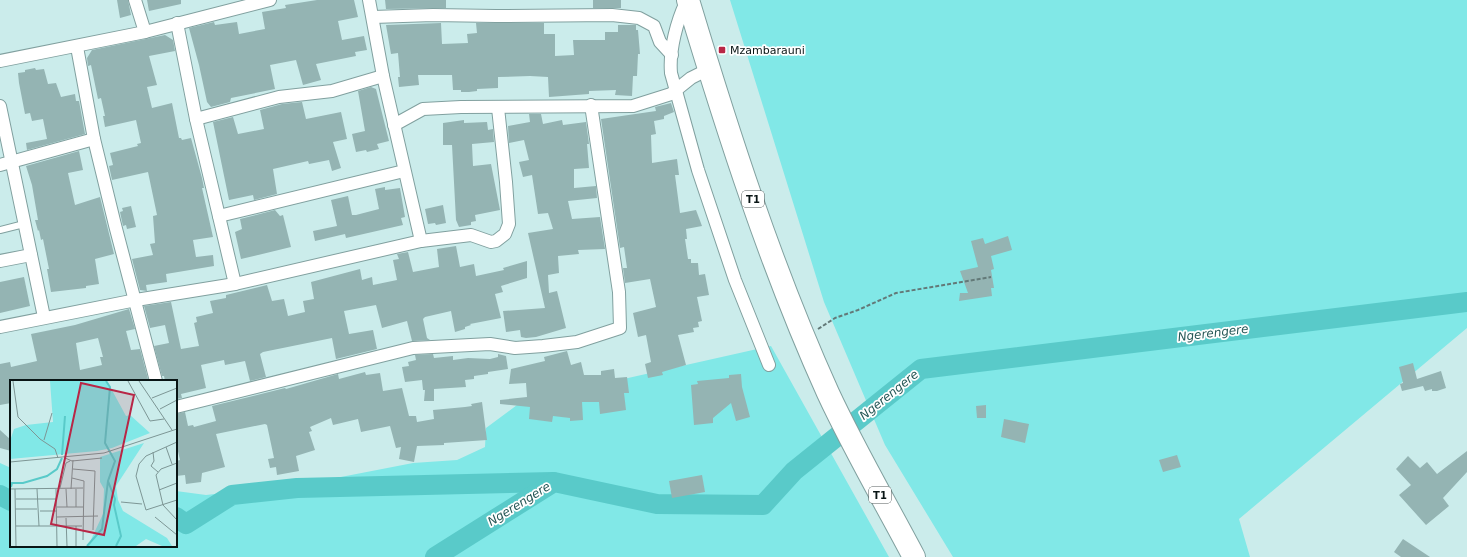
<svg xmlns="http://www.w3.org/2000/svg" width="1467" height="557" font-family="'DejaVu Sans',sans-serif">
	<rect width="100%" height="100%" fill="#cbeceb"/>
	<!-- green -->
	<g fill="#81e8e7">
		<polygon points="730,0 1467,0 1467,328 1239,519 1250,557 953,557 885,445 824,302"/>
		<polygon points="771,346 889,557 0,557 0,463 11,468 11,546 176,546 176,491 206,495 310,483 413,463 457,460 485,447 486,428 521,402"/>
	</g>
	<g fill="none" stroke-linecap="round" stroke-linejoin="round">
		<!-- river -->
		<g stroke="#59cac9" stroke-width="20">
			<polyline points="0,495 11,501"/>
			<polyline points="176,517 186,524 232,495 297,488 553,482"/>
			<polyline points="435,557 554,482 657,504 763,505 794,471 921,369 1467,302"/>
		</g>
	</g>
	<!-- building -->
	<g fill="#94b4b3" fill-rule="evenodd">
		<polygon points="117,0 128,0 131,15 120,18"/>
		<polygon points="147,0 181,0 181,4 149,11"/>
		<polygon points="317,0 354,0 358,17 338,21 342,40 364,36 367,50 355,52 356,56 316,64 321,80 303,85 296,60 270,65 275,89 231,98 230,102 211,107 207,102 199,65 189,28 214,22 215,25 237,22 239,34 265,29 262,12 286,8 285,5"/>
		<polygon points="385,0 446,0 446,8 386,9"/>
		<rect x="593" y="0" width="28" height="8"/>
		<polygon points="441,23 442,44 468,43 467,34 477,33 476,23 544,23 544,34 555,34 555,56 574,55 573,40 605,40 605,32 618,32 618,25 636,25 636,30 638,30 640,54 638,54 637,76 633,76 632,96 615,95 616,90 589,91 589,94 549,97 548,77 530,76 498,77 498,88 477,89 477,91 469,92 461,92 461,90 453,90 452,75 418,75 419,85 399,87 398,77 400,77 398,53 391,54 386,25"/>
		<polygon points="165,35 173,40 175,51 149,56 157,85 147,87 152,108 172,103 179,138 181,138 182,140 191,138 202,178 204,188 202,188 213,237 193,240 196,257 213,255 214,266 166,274 167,282 146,285 147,291 140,290 132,259 153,255 150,244 155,243 153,216 157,215 148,172 112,180 109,166 113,165 110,153 138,146 137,144 141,143 136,120 105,127 103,116 105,116 101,98 98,99 91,65 88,66 87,58 92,50"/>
		<polygon points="35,68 36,70 44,69 48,84 56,83 61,97 75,94 76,101 79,101 85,134 27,150 26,143 47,139 43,119 32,121 30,113 25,114 19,83 18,73 25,72 25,70"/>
		<polygon points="371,87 376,89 389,141 377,144 379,149 367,152 366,150 356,152 352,134 365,131 358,91"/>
		<polygon points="302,102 306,119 341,112 347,139 333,142 341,168 332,171 329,160 309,164 308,161 273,169 277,194 254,200 253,195 229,200 213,122 233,117 238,134 264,129 260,110 282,104"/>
		<polygon points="671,103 674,112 664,116 664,119 654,121 656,134 651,135 652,163 677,159 679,175 675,175 680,213 696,210 702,226 686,229 687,239 685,239 688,259 691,259 691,263 698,263 699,275 705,274 709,295 697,297 702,321 698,322 699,327 693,328 694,332 678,335 686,365 662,372 663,375 648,378 645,364 651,362 646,335 638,337 633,313 656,307 650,279 625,283 623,268 627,268 624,247 620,248 601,119 656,111 655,107"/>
		<polygon points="529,114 541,114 543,124 562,120 563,125 586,122 589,144 587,144 589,168 574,169 574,188 596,186 597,198 568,201 572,219 600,217 605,249 578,250 579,254 558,256 559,273 548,275 549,293 557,291 566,328 536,337 526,338 521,337 520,330 506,332 503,311 545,308 528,233 553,229 548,213 538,214 532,175 523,177 519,162 529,160 524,140 509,143 508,126 530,122"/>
		<polygon points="464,120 464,123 487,122 488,130 493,129 494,142 472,144 473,166 491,164 500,210 475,215 476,221 471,222 471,225 459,227 456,220 452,145 443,145 443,123"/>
		<polygon points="79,151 83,170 68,173 75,205 100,197 114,254 95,259 99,284 86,286 86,288 51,292 47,269 49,269 43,239 41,240 39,230 38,231 35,220 38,220 32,185 26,166"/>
		<polygon points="385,187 385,190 400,188 405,217 401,218 403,225 346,238 345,234 315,241 313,231 337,226 331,200 348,196 352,215 356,215 379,209 375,189"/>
		<polygon points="443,205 446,223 436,225 435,223 428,224 425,209"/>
		<polygon points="131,206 136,227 127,229 126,225 123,226 120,212 123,211 122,208"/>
		<polygon points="275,210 280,216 283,215 291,247 241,259 235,232 242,229 240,219"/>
		<polygon points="1008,236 1012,250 991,256 994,269 991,270 994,288 991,288 992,296 959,301 960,293 968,293 960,271 978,267 971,241 983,238 985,244"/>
		<polygon points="456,246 460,267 474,264 476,276 504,270 503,268 527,261 527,278 501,286 503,292 495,294 501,318 470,324 471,325 465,327 465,329 455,332 451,311 425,317 423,319 427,338 430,340 412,341 407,321 382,328 376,305 344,311 349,334 373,330 377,349 336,359 332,338 263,352 260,354 266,377 250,381 245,361 225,365 224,360 201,365 206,388 181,394 182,398 176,399 176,381 165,381 164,376 162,376 154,346 169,343 165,325 150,328 144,306 171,302 181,349 199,346 194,323 197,322 196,317 213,313 210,301 226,298 226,295 267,285 272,301 284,299 288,316 305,312 303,301 314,299 311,282 360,269 362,280 372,277 373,285 397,280 393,260 399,259 397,254 408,252 413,272 439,267 437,249"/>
		<polygon points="24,277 30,306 0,313 0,282"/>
		<path d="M129,309L135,329L126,331L131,350L140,349L148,379L140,381H11V403L0,405V364L10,362L11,367L37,361L31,334L75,325ZM98,338L103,357H100L102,365L80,370L76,343Z"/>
		<polygon points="567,351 571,365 581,362 584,375 601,375 601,371 614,369 615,378 627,377 629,393 624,393 626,410 600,414 599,402 582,402 583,420 570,421 570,418 553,416 552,422 529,419 530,407 500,404 500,400 527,397 526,383 509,384 511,369 545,361 544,357"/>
		<polygon points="433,354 434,358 453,356 453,360 468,358 490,359 498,357 498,354 506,356 508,369 488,372 488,374 474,376 474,379 465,380 466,387 434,389 434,401 424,401 425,390 423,390 422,380 405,382 402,367 409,366 408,362 416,360 415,355"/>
		<polygon points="1413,363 1417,379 1441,371 1446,388 1437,391 1432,391 1432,389 1425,391 1423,386 1402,391 1400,384 1403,383 1399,367"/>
		<polygon points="365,372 366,375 380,373 383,391 402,388 409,416 416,416 417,422 434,419 433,410 465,407 472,406 471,404 482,402 487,440 444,443 444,445 417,446 414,462 399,459 401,447 396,448 390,426 361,432 358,419 333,425 331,418 310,427 312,431 309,432 315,450 296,456 299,471 277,475 276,467 270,468 268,459 274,458 267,425 265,424 216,434 225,467 202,473 201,482 186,484 185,475 176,476 176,461 180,460 176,443 176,414 185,412 188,426 193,425 194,427 216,421 212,406 285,388 286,389 338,374 339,379"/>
		<polygon points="741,374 742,387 750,417 736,421 731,403 713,418 713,423 694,425 691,385 698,384 697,381 729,378 729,375"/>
		<polygon points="986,405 986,418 977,418 976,406"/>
		<polygon points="1004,419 1029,424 1025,443 1001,437"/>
		<polygon points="0,430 11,440 11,451 0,448"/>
		<polygon points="1467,451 1467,472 1443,498 1449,506 1426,525 1399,495 1411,485 1396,469 1408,456 1420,468 1427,462 1437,474"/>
		<polygon points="1177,455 1181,467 1163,472 1159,460"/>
		<polygon points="702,475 705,492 672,498 669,481"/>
		<polygon points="1403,539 1430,557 1401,557 1394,552"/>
	</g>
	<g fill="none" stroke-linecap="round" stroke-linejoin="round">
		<defs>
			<polyline id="lane" points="0,230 24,224"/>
			<g id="street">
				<polyline points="135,0 145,32"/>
				<polyline points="369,0 383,76 421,241"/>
				<path d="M687,0C677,20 669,50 671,73L698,170L735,280L769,365"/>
				<polyline points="373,17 433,15 496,16 612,15 639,18 654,26 660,42 672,55"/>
				<polyline points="177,23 196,119 235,284"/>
				<polyline points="77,47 94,139 115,225 156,381"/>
				<polyline points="0,61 145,32 270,0"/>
				<polyline points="0,106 44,317"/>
				<polyline points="196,119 279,97 332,91 383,76"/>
				<polyline points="394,125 423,109 461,107 633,106 671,94 691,78 709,69"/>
				<polyline points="0,165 94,139"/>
				<polyline points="219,216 404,171"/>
				<polyline points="0,261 31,255"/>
				<polyline points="0,327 136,300 235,284 421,241 471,235 491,242 496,241 505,234 509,224 506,182 498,108"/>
				<polyline points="176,407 413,348 490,344 515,348 543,346 577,342 620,328 619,292 591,105"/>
			</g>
			<path id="highway" d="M688,0C728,133 771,267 828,393C854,449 885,502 914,557"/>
		</defs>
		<!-- lane casing -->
		<use href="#lane" stroke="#81a09f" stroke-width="8"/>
		<!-- street casing -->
		<use href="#street" stroke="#81a09f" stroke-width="14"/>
		<!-- highway casing -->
		<use href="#highway" stroke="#81a09f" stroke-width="24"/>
		<!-- path -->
		<polyline stroke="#637978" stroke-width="2" stroke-dasharray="4 2" stroke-linecap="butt" points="818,329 835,318 858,310 896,293 991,277"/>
		<!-- lane -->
		<use href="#lane" stroke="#fff" stroke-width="6"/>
		<!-- street -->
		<use href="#street" stroke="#fff" stroke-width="12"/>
		<!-- highway -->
		<use href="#highway" stroke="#fff" stroke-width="22"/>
	</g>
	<!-- markers -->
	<rect fill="#b82646" stroke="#fff" stroke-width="1.5" x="718" y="46" width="8" height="8" rx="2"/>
	<g text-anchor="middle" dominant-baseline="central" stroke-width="3.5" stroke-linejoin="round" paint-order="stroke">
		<!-- shield labels -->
		<g fill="#fff" stroke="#535b5b" stroke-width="1">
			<rect x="742" y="191" width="22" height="16" rx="3"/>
			<rect x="869" y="487" width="22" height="16" rx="3"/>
		</g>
		<g font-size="10" font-weight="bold" fill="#091515">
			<text x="753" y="199">T1</text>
			<text x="880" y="495">T1</text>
		</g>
		<!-- poi labels -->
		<g font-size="11" fill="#091515" stroke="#fff" text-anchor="start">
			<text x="730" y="50">Mzambarauni</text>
		</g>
		<!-- water labels -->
		<g font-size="12" font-style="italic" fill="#265857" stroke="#fff">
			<text transform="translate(1213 333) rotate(-7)">Ngerengere</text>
			<text transform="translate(889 395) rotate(-39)">Ngerengere</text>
			<text transform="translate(519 504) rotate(-32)">Ngerengere</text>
		</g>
	</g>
	<!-- overview -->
	<g transform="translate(10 380)">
		<rect width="167" height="167" fill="#cbeceb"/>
		<path d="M40,1H97L116,36L120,35L140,53L102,68L87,71L0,79V61L4,49L16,45L43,42ZM134,63L106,106L108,120L113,131L157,158L162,166H152L136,159L126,166H78L93,134L94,109L90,102V77Z" fill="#81e8e7"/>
		<path fill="none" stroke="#59cac9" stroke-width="2" d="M96,1L100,7L95,63L105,81L98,101L105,119L104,125L111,156L106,166M52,75L55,36M1,107L2,103H13L37,96L47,89L52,78M77,166L92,149L98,101"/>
		<path fill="none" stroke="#7d9695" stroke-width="1" d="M3,1L8,37L30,59L45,69L48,78M118,1L140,41L154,39M129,1L162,50M142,18L167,8M150,29L167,20M34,60L42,33M167,62L136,76L129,84L126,96L136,130L167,120M156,67L162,84M143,72L144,81L141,86L148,92M55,78L62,81L92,78M0,82L94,73L167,49M167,83L151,89L146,95L153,125L167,140M63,89L85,91L83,150M62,98L74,101L73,160M50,108L56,83L60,81M0,109L73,108M5,109L6,166M27,109L29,146M46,109L47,166M56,109L57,127M61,109L63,80M66,109V127M149,110L167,103M6,119H47M111,122L132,124M47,127H73M5,129H27M30,131H47M47,137L88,136M145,137L167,155M56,138L57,166M6,146H72M66,146V166"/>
		<path fill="#b82646" fill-opacity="0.15" stroke="#b82646" stroke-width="2" d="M71,3L124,15L94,155L41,144Z"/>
		<rect width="167" height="167" fill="none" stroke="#091515" stroke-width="2"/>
	</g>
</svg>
